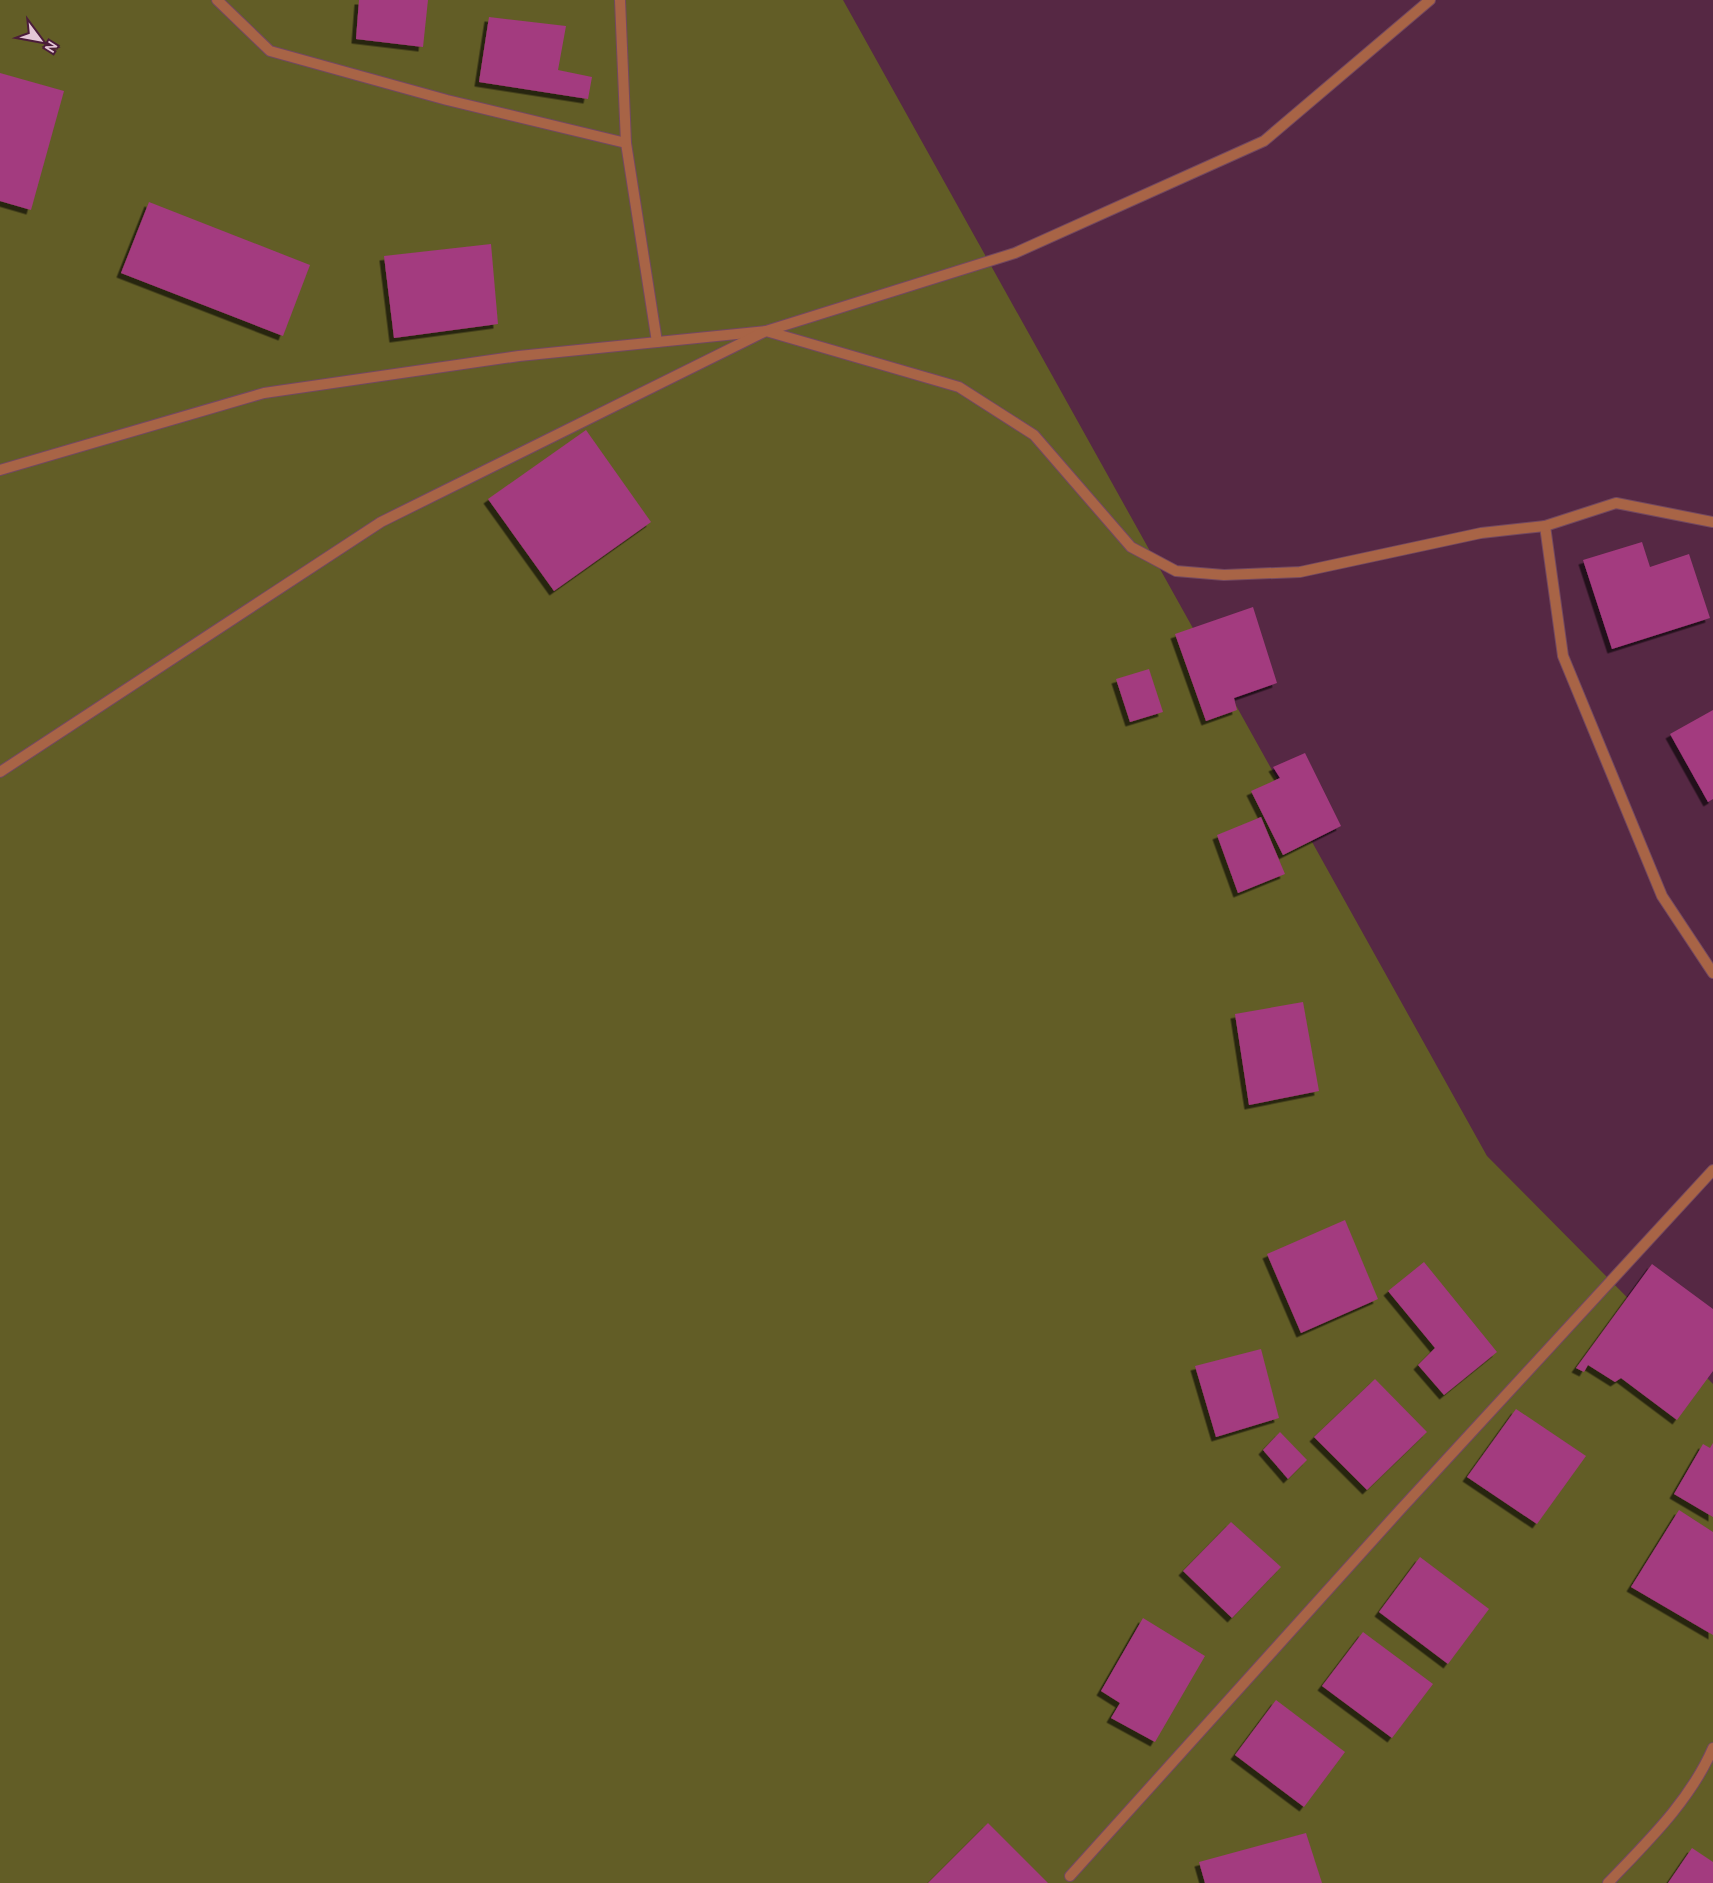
<svg xmlns="http://www.w3.org/2000/svg" width="1713" height="1883" font-family="Manrope,sans-serif">
	<defs>
		<filter id="shadow"><feDropShadow dx="-4.5" dy="4.5" stdDeviation="0" flood-color="#0009"/></filter>
	</defs>
	<rect width="100%" height="100%" fill="#562844"/>
	<!-- green -->
	<polygon fill="#625d26" points="0,0 843,0 1487,1156 1713,1384 1713,1883 0,1883"/>
	<!-- building -->
	<g fill="#a33a7f" filter="url(#shadow)">
		<polygon points="359,0 428,0 423,47 356,39"/>
		<polygon points="489,17 566,26 558,70 592,77 588,99 479,82"/>
		<polygon points="0,73 64,91 31,210 0,201"/>
		<polygon points="149,202 310,265 283,336 121,273"/>
		<polygon points="491,244 498,324 394,338 384,256"/>
		<polygon points="586,430 651,522 554,591 488,499"/>
		<polygon points="1642,542 1650,567 1689,554 1710,618 1612,649 1583,560"/>
		<polygon points="1253,607 1277,683 1234,698 1237,710 1206,721 1175,634"/>
		<polygon points="1149,669 1163,712 1130,722 1116,679"/>
		<polygon points="1713,710 1713,799 1708,802 1670,734"/>
		<polygon points="1305,753 1341,826 1283,855 1251,791 1280,778 1273,767"/>
		<polygon points="1261,817 1285,874 1238,893 1217,835"/>
		<polygon points="1303,1002 1319,1091 1249,1105 1235,1014"/>
		<polygon points="1345,1220 1378,1299 1301,1333 1267,1254"/>
		<polygon points="1424,1262 1497,1352 1444,1395 1418,1365 1435,1348 1388,1291"/>
		<polygon points="1652,1264 1713,1309 1713,1371 1677,1420 1621,1378 1615,1382 1588,1365 1584,1372 1576,1368"/>
		<polygon points="1261,1349 1279,1418 1216,1437 1195,1366"/>
		<polygon points="1375,1379 1427,1432 1367,1490 1314,1437"/>
		<polygon points="1516,1409 1586,1456 1537,1524 1467,1477"/>
		<polygon points="1280,1432 1307,1460 1288,1479 1263,1450"/>
		<polygon points="1713,1443 1713,1517 1674,1494 1703,1444 1710,1448"/>
		<polygon points="1679,1510 1713,1532 1713,1635 1631,1587"/>
		<polygon points="1231,1522 1281,1567 1232,1618 1183,1571"/>
		<polygon points="1420,1557 1489,1609 1448,1664 1379,1612"/>
		<polygon points="1143,1618 1205,1656 1155,1742 1111,1718 1120,1703 1101,1691"/>
		<polygon points="1363,1632 1433,1684 1392,1738 1322,1686"/>
		<polygon points="1276,1700 1345,1752 1304,1807 1235,1755"/>
		<polygon points="988,1823 1048,1883 928,1883"/>
		<polygon points="1306,1833 1322,1883 1205,1883 1199,1862"/>
		<polygon points="1692,1848 1713,1862 1713,1883 1668,1883"/>
	</g>
	<g fill="none" stroke-linecap="round" stroke-linejoin="round">
		<defs>
			<g id="street">
				<polyline points="217,0 270,51 447,100 626,143"/>
				<polyline points="620,0 626,143 657,342"/>
				<polyline points="0,470 264,393 519,356 766,331 1015,253 1264,141 1430,0"/>
				<polyline points="1713,522 1616,503 1545,526 1563,656 1662,896 1713,973"/>
				<polyline points="0,772 381,522 766,331 959,387 1034,435 1131,547 1176,571 1224,575 1300,572 1481,533 1545,526"/>
				<polyline points="1070,1876 1400,1510 1713,1170"/>
				<path d="M1608,1883C1647,1842 1690,1801 1713,1748"/>
			</g>
		</defs>
		<!-- street casing -->
		<use href="#street" stroke="#734861" stroke-width="12"/>
		<!-- street -->
		<use href="#street" stroke="#a86446" stroke-width="10"/>
	</g>
	<!-- north arrow -->
	<g transform="translate(40 40) rotate(122)" stroke="#4b1d3a" stroke-width="4" paint-order="stroke">
	<path d="M0-4L9 19L0 12L-9 19Z" fill="#e5c7d7"/>
	<text y="-8" font-size="14" font-weight="bold" text-anchor="middle" fill="#e5c7d7">N</text>
	</g>
</svg>
